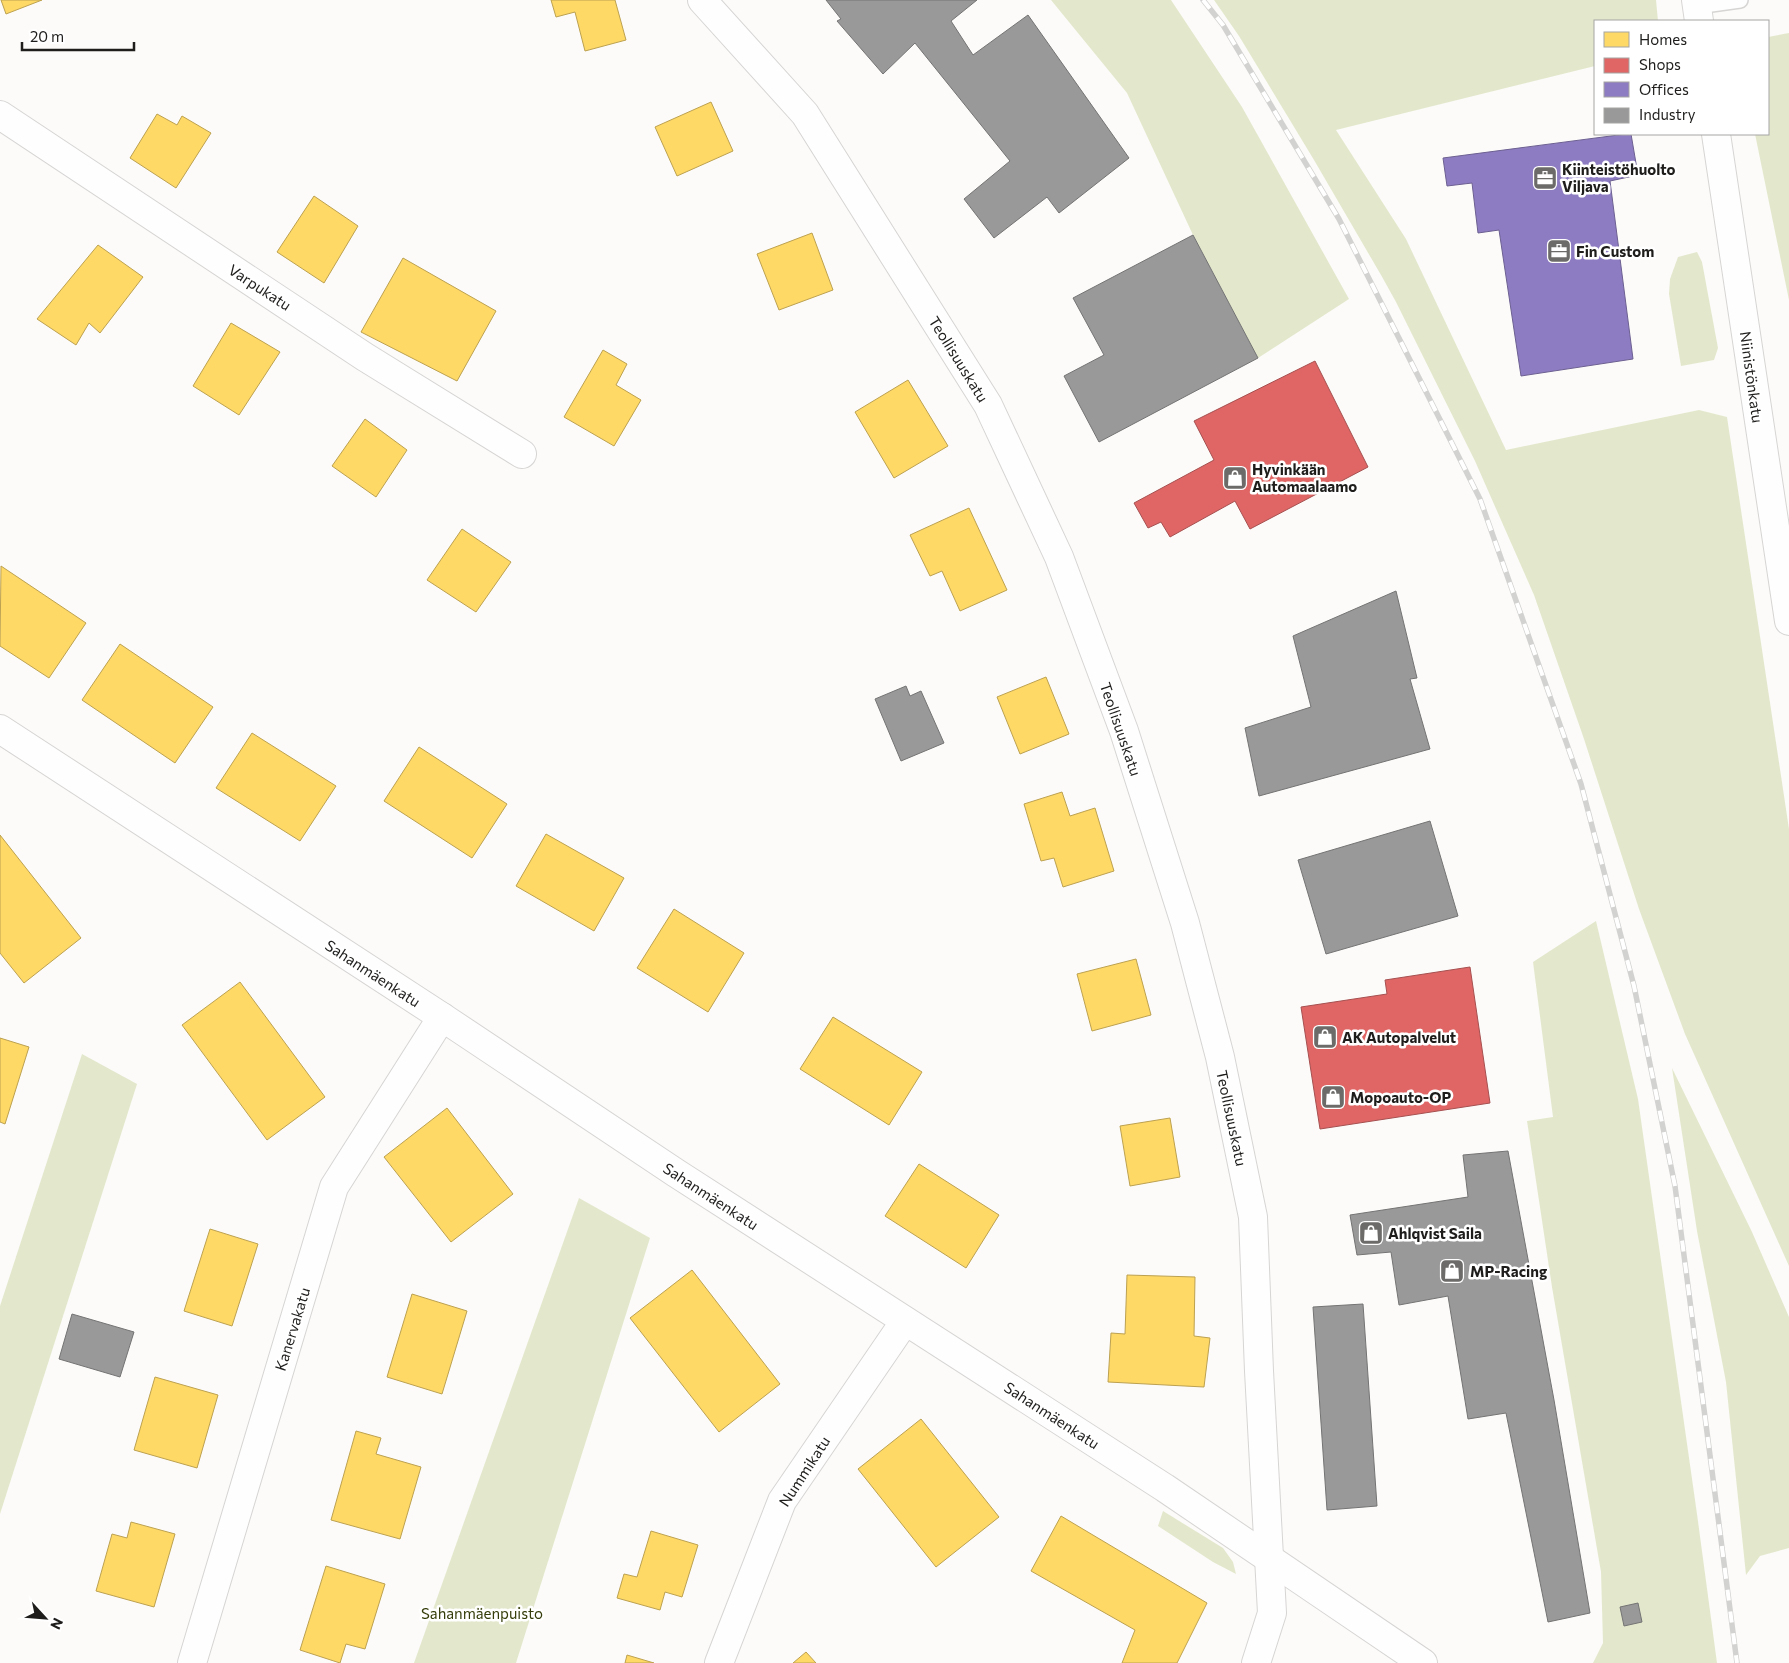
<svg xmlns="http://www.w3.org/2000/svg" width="1789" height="1663" font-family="Commissioner,sans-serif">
	<rect width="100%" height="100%" fill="#fcfbf9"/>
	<!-- green -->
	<g fill="#e3e8cc">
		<polygon points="1051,0 1171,0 1242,107 1349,299 1258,358 1193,235 1127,93"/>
		<polygon points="1214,0 1656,0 1658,21 1595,21 1595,66 1336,130 1406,239 1506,450 1699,410 1727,417 1789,829 1789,1266 1685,1034 1639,909 1584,739 1534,595 1475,461 1396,302 1381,275 1314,160 1239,36"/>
		<polygon points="1789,33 1789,300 1755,134 1768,134 1768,37"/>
		<polygon points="1697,252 1702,262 1718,348 1714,360 1681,366 1669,294 1670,279 1678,257"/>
		<polygon points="1596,921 1638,1099 1697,1514 1717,1663 1593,1663 1603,1643 1601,1572 1552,1287 1527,1121 1553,1117 1533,962"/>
		<polygon points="82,1054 137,1084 0,1514 0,1306"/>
		<polygon points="1672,1068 1752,1232 1789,1317 1789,1548 1760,1556 1746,1575 1726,1382 1697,1231"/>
		<polygon points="579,1198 650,1238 516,1663 414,1663"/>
		<polygon points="1163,1511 1223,1548 1233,1562 1236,1574 1213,1562 1158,1526"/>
	</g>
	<!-- homes -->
	<g fill="#ffd966" stroke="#bca150">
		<polygon points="1,0 42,0 6,14"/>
		<polygon points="551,0 615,0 626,40 585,51 575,12 556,17"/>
		<polygon points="711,102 733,151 677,176 655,127"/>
		<polygon points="157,114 177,125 182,116 211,133 176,188 130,158"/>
		<polygon points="314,196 358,226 324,283 277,252"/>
		<polygon points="812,233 833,290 779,310 757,254"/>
		<polygon points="98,245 143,277 100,333 89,323 76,345 37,319"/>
		<polygon points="403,258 496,311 457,381 361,332"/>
		<polygon points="231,323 280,352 239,415 193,386"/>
		<polygon points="603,350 627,364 616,385 641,400 614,446 564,417"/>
		<polygon points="908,380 948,446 894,478 855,412"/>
		<polygon points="365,419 407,450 376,497 332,466"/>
		<polygon points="969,508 1007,590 960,611 942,571 930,576 910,535"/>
		<polygon points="462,529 511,562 476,612 427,580"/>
		<polygon points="1,566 86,623 49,678 0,646"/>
		<polygon points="120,644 213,707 175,763 82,700"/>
		<polygon points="1046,677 1069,734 1020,754 997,697"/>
		<polygon points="252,733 336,786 300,841 216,788"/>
		<polygon points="419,747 507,804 472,858 384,801"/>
		<polygon points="1062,792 1070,816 1095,808 1114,871 1063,887 1054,858 1041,861 1024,804"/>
		<polygon points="546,834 624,878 594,931 516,886"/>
		<polygon points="0,835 81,938 24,983 0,953"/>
		<polygon points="674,909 744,953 708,1012 637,968"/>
		<polygon points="1136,959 1151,1015 1092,1031 1077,974"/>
		<polygon points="240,982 325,1097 267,1140 182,1025"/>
		<polygon points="833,1017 922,1072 889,1125 800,1069"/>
		<polygon points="0,1038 29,1047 5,1124 0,1122"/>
		<polygon points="447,1108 513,1194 451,1242 384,1157"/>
		<polygon points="1170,1118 1180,1177 1130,1186 1120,1126"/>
		<polygon points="919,1164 999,1215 966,1268 885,1216"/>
		<polygon points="210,1229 258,1244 232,1326 184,1311"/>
		<polygon points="692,1270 780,1384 719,1432 630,1318"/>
		<polygon points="1127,1275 1195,1277 1194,1336 1210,1338 1204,1387 1108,1382 1111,1333 1125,1334"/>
		<polygon points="412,1294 467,1311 442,1394 387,1377"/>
		<polygon points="155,1377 218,1395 197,1468 134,1450"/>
		<polygon points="921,1419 999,1517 936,1567 858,1469"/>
		<polygon points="356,1431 381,1438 376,1454 421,1467 400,1539 331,1520"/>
		<polygon points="1061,1516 1207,1603 1177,1663 1122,1663 1135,1630 1031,1571"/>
		<polygon points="131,1522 175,1534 154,1607 96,1591 112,1534 127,1538"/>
		<polygon points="651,1531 698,1545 682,1597 665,1592 660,1610 617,1598 624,1574 637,1577"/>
		<polygon points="326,1566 385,1584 365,1649 346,1644 340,1663 300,1650"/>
		<polygon points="806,1652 816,1663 793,1663"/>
		<polygon points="627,1655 654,1663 625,1663"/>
	</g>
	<!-- shops -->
	<g fill="#e06666" stroke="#a65050">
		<polygon points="1315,361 1368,467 1250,529 1235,501 1170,537 1161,522 1148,528 1134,503 1214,460 1194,421"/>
		<polygon points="1470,967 1490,1103 1320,1129 1301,1007 1387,994 1385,980"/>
	</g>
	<!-- offices -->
	<polygon fill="#8e7cc3" stroke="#6c6091" points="1626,134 1631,134 1638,175 1610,181 1633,359 1521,376 1499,230 1478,233 1472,183 1447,186 1443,158"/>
	<!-- industry -->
	<g fill="#999" stroke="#747474">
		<polygon points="826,0 977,0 951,21 973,55 1028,15 1129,158 1059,213 1047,197 994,238 964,199 1010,161 915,43 883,74 837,21 841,19"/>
		<polygon points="1193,235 1258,358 1099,442 1064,376 1104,355 1073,298"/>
		<polygon points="1396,591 1417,678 1410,679 1430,749 1259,796 1245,728 1311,707 1293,636"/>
		<polygon points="906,686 910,696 921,691 944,743 901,761 875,699"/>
		<polygon points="1430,821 1458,916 1326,954 1298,860"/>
		<polygon points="1508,1151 1554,1400 1590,1613 1548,1622 1506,1413 1468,1419 1448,1296 1399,1305 1391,1252 1357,1255 1350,1215 1468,1197 1463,1155"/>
		<polygon points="1363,1304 1377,1506 1327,1510 1313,1307"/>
		<polygon points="72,1314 134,1332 120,1377 59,1359"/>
		<polygon points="1638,1603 1642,1622 1624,1626 1620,1607"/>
	</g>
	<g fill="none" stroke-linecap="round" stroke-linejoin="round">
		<defs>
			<polyline id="service" points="1697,6 1740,0"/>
			<g id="minor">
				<polyline points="702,0 805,114 988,405 1059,557 1124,731 1185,923 1220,1057 1253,1217 1259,1371 1272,1613 1256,1663"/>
				<polyline points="0,115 365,357 522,454"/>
				<polyline points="0,729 442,1017 676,1173 1165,1488 1423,1663"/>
				<polyline points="192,1663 334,1187 442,1017"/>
				<polyline points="719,1663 782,1501 905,1321"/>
			</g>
			<g id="tertiary">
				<polyline points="1696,0 1699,21"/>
				<polyline points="1716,134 1789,621"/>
			</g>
		</defs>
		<!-- service casing -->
		<use href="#service" stroke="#d6d5d4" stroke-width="18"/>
		<!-- minor casing -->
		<use href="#minor" stroke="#d6d5d4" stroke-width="30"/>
		<!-- tertiary casing -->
		<use href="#tertiary" stroke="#d6d5d4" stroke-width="30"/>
		<!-- service -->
		<use href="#service" stroke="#fffefe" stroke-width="15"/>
		<!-- minor -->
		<use href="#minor" stroke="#fffefe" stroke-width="28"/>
		<!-- tertiary -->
		<use href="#tertiary" stroke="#fffefe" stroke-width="28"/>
		<defs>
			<polyline id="rail" points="1203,0 1223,25 1339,219 1480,499 1581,784 1634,986 1675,1186 1737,1663"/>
		</defs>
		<!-- rail casing -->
		<use href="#rail" stroke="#d2d2d1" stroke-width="5.5"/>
		<!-- rail -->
		<use href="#rail" stroke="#fff" stroke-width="4" stroke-dasharray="11" stroke-linecap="butt"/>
	</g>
	<!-- icons -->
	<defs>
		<symbol id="office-square" viewBox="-11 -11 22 22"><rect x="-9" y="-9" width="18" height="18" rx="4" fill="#6c6b69" stroke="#fff"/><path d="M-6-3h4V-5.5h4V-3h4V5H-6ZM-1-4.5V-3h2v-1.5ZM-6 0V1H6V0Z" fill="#fff"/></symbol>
		<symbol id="shop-square" viewBox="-11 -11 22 22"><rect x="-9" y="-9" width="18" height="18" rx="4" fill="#6c6b69" stroke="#fff"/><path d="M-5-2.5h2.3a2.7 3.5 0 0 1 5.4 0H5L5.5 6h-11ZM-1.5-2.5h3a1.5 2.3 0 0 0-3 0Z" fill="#fff"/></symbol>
	</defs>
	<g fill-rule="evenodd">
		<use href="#office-square" x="1531" y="164" width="28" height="28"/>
		<use href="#office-square" x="1545" y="237" width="28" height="28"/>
		<use href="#shop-square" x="1221" y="464" width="28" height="28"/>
		<use href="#shop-square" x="1311" y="1023" width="28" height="28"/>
		<use href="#shop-square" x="1319" y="1083" width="28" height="28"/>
		<use href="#shop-square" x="1357" y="1219" width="28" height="28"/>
		<use href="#shop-square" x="1438" y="1257" width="28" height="28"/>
	</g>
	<g text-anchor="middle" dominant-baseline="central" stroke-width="5" stroke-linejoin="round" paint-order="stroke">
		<!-- poi labels -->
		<g font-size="15" font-weight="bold" fill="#1e1d1c" stroke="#fff" text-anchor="start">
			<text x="1562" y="169">Kiinteistöhuolto<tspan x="1562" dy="17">Viljava</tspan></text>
			<text x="1576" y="251">Fin Custom</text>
			<text x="1252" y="469">Hyvinkään<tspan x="1252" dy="17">Automaalaamo</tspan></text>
			<text x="1342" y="1037">AK Autopalvelut</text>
			<text x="1350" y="1097">Mopoauto-OP</text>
			<text x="1388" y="1233">Ahlqvist Saila</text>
			<text x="1470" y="1271">MP-Racing</text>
		</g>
		<!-- street labels -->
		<g font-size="15" fill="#1e1d1c" stroke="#fff">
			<text transform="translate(260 287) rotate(33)">Varpukatu</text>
			<text transform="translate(959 359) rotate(58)">Teollisuuskatu</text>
			<text transform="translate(1752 377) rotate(82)">Niinistönkatu</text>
			<text transform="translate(1121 729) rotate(71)">Teollisuuskatu</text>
			<text transform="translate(373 973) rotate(33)">Sahanmäenkatu</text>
			<text transform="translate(1232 1118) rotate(78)">Teollisuuskatu</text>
			<text transform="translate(711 1196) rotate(33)">Sahanmäenkatu</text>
			<text transform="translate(292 1329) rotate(-73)">Kanervakatu</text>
			<text transform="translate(1052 1415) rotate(33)">Sahanmäenkatu</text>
			<text transform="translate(804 1471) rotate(-57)">Nummikatu</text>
		</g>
		<!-- park labels -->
		<g font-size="15" fill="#353c09" stroke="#fff">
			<text x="482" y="1613">Sahanmäenpuisto</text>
		</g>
	</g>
	<!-- legend -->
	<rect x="1594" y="20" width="175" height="115" fill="#ffffff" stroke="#a5a5a4"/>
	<rect x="1604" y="32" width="25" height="15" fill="#ffd966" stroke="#a5a5a4"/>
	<text x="1639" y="45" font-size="15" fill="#1e1d1c">Homes</text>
	<rect x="1604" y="58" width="25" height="15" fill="#e06666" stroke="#a5a5a4"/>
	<text x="1639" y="70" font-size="15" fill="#1e1d1c">Shops</text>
	<rect x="1604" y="82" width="25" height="15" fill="#8e7cc3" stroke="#a5a5a4"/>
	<text x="1639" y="95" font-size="15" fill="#1e1d1c">Offices</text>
	<rect x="1604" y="108" width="25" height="15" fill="#999999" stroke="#a5a5a4"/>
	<text x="1639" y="120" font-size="15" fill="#1e1d1c">Industry</text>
	<!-- north arrow -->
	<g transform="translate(45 1618) rotate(116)" stroke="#ffffff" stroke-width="4" paint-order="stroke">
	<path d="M0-4L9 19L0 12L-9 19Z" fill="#1e1d1c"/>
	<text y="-8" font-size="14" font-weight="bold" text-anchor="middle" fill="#1e1d1c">N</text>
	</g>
	<!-- scale -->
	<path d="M22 42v8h112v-8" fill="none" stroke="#1e1d1c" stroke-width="2.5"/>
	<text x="30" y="42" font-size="15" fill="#1e1d1c" stroke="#ffffff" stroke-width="4" paint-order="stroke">20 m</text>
</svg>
